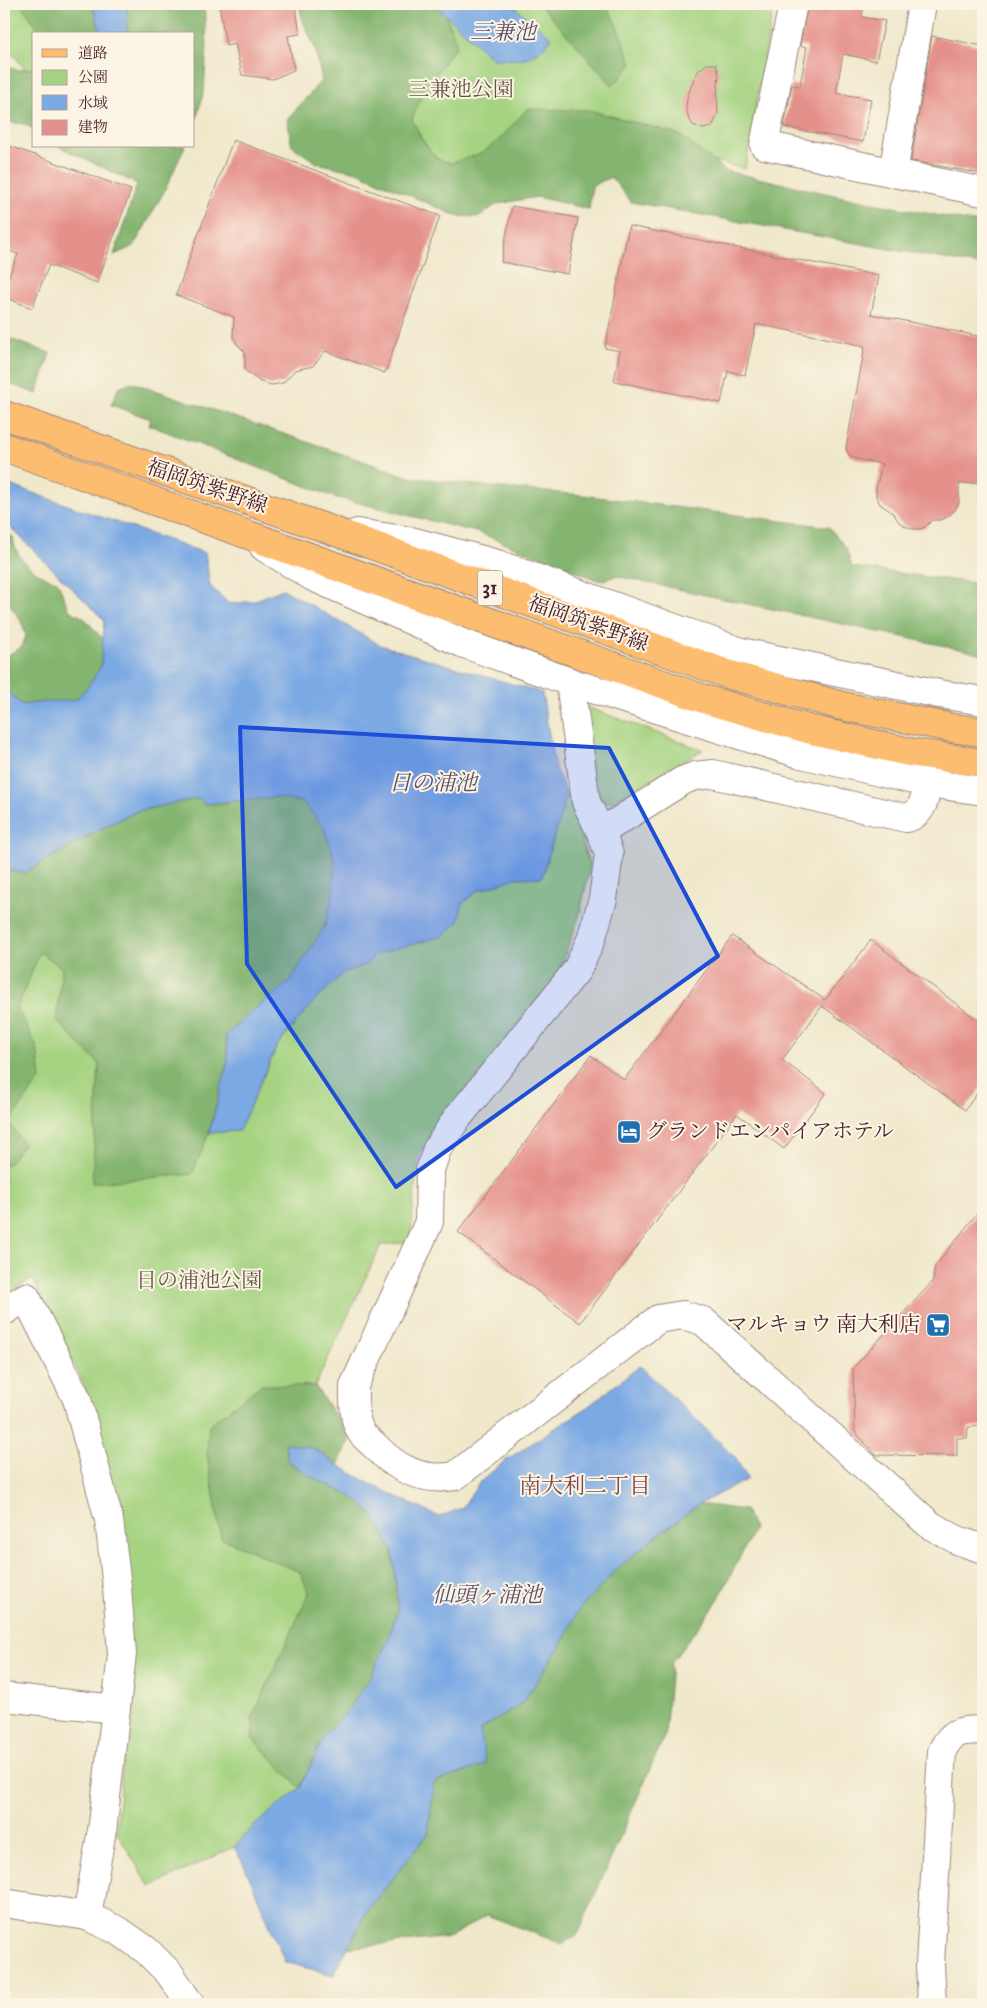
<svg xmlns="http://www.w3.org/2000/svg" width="987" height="2008" font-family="'IM FELL DW Pica','Noto Serif JP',serif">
	<rect width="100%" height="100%" fill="#fcf5e5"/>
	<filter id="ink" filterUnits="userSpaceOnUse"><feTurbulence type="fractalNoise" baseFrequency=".02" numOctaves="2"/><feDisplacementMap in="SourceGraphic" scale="10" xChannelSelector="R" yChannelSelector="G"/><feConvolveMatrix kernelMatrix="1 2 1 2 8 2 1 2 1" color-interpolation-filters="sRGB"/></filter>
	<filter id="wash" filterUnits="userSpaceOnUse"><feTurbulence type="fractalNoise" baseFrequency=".0096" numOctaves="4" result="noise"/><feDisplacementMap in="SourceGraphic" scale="20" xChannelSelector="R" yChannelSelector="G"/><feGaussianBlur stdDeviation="1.12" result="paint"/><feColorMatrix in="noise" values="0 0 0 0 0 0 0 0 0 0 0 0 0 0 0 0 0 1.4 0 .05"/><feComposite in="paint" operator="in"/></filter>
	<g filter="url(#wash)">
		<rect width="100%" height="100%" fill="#efe8cb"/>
		<!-- green -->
		<g fill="#a5d381" stroke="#787956">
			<polygon points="4,4 194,4 194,34 34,34 34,83 16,57 4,50"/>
			<polygon points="314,4 774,4 745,169 582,127 442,193"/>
			<polygon points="584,706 703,750 612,802 595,801"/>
			<polygon points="567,794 590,867 579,916 559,971 418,1156 410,1242 381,1245 315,1386 350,1438 338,1465 350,1495 300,1788 234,1847 150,1887 116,1831 128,1712 85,1387 33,1279 4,1295 4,870 238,1131 277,1046 315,1000 345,972 366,965 376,954 443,936 459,921 462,904 477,891 516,878 542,877"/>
		</g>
		<!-- forest -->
		<g fill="#84b56f" stroke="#676a4d">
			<polygon points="21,4 204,4 207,45 204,90 194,127 194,34 42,34"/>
			<polygon points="299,4 442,4 457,45 424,90 412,119 421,138 437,159 451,163 482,153 501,138 527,109 589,110 678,134 726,171 852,199 983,224 983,266 631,202 611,177 592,186 589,209 537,197 497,204 479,217 457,216 357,172 317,163 292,146 287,120 322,80 315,48 302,19"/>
			<polygon points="536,4 604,4 613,17 632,64 613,86 543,8"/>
			<polygon points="4,64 16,70 34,68 34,130 25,124 4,122"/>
			<polygon points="58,146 185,146 166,188 134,246 114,255 137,184"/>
			<polygon points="4,337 50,353 37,394 4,382"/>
			<polygon points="131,382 410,477 483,486 582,495 829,527 846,548 852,567 983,584 983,654 616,576 600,581 480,533 334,497 149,425 151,419 111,405 119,387"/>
			<path d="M4,530L13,537C14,559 37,576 57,581L69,610L84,618L111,648L106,676L63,722L4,716V657L22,647L26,635L20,619L4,597Z"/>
			<polygon points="275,797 303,802 324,828 335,859 333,895 325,926 291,980 274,995 254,1009 226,1035 228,1061 209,1133 192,1174 92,1183 99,1064 56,1020 62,968 40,952 17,1008 37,1047 41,1078 9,1123 24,1144 4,1168 4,870 24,873 100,829 137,811 199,798 205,804"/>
			<polygon points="261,1385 315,1386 350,1438 338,1465 313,1448 311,1477 350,1495 371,1513 384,1534 393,1553 398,1610 387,1641 372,1675 349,1709 324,1736 300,1788 253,1739 252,1718 309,1593 300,1572 221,1538 207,1454 209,1425"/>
			<polygon points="699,1504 745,1510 754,1529 717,1602 671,1663 665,1735 577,1936 562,1944 487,1915 450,1937 347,1948 369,1908 428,1834 433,1782 485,1765 480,1730 523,1702 563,1641 578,1611 616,1570 648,1543"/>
		</g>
		<!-- water -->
		<g fill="#7aa9e4" stroke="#626488">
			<polygon points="92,4 127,4 127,29 129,34 101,34"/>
			<path d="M431,4H511L552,38C533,61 522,60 493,59L436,6Z"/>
			<polygon points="4,483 205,553 210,586 229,604 254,601 283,589 380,645 542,693 555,769 567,794 542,877 516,878 477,891 462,904 459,921 443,936 376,954 366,965 345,972 315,1000 277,1046 239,1131 209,1133 228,1061 226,1035 254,1009 274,995 291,980 325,926 333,895 335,859 324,828 303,802 275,797 205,804 199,798 137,811 100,829 24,873 4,870 4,688 22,705 43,702 75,700 89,685 101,666 104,620 4,521"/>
			<polygon points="640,1366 734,1456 748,1479 699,1504 648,1543 616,1570 578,1611 563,1641 523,1702 480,1730 486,1765 434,1782 428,1834 369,1908 333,1975 285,1962 245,1867 234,1847 255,1825 300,1788 324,1736 349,1709 372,1675 387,1641 398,1610 393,1553 384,1534 371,1513 350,1495 311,1477 288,1461 285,1443 313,1448 338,1465 372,1485 439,1517 462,1508 480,1482 506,1460 585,1409"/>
		</g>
		<g id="blocks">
			<!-- building -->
			<g fill="#e5918b">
				<polygon points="219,4 295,4 300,34 288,36 294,70 273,79 242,75 235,44 226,46"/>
				<polygon points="822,4 864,4 862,17 885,21 876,61 843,54 836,93 871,99 863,142 784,127 792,85 800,86 807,47 800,46 808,5 821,7"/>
				<polygon points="932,36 983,46 983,174 911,161"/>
				<polygon points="707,64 716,64 719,74 717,96 718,114 712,127 703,129 693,125 689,119 686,108 687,98 694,78 699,70"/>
				<polygon points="233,140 440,216 385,373 325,351 313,366 295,370 283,383 272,385 260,382 245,370 245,352 237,344 233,336 234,317 176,295"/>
				<polygon points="4,144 131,190 97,283 49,265 32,308 4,297 4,289 18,254 4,249"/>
				<polygon points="512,206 578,218 568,274 501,262"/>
				<polygon points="629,226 879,276 871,314 983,337 983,482 959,484 959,503 954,511 947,517 940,520 932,520 925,527 919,529 913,529 905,526 899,522 893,513 880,504 876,496 876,489 882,464 857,459 849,455 846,448 865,346 756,324 745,375 728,371 721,403 614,381 620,351 605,348"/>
				<polygon points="732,936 825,1000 871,940 983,1024 983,1085 965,1110 822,1006 782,1060 826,1093 784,1149 737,1114 580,1323 458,1232 591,1055 624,1080"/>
				<polygon points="983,1206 983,1426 968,1427 967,1438 957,1438 957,1456 876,1455 855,1432 853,1368 933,1281 935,1266"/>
			</g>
		</g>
	</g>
	<g filter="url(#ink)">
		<use href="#blocks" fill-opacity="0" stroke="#9c847b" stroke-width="1"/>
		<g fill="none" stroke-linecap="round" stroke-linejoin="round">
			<!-- minor-tunnel -->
			<polyline stroke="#cec0ab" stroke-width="28" stroke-dasharray="28 14" stroke-linecap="butt" points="929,770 938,706"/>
			<defs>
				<g id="minor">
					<polyline points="793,4 764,145 983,192"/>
					<polyline points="893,173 922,4"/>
					<polyline points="357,533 411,541 497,564 741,652 939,694 983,701"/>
					<polyline points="264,547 313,577 462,643 570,682 797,753 927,783 983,791"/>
					<path d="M570,682L586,802L601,832L609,854L603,899L591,940L577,970L455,1121L437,1149L430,1170L429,1222L354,1386C354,1400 353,1420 361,1432C364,1437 370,1441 375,1446C397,1469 422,1482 455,1476L658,1319L683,1315L703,1321L930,1525L957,1540L983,1549"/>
					<path d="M601,832L682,781L695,776L713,774L906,818C927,814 926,788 929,770"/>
					<polyline points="4,1311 26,1297 77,1399 109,1520 117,1587 122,1654 103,1824 87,1916"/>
					<polyline points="4,1697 116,1709"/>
					<polyline points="4,1903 87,1916 119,1931 146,1950 170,1974 190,2004"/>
					<path d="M932,2004L930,1965L942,1751C953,1729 961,1731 983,1730"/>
				</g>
				<g id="major">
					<polyline points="4,415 328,529 727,674 842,706 952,728 983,732"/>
					<polyline points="4,447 707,700 808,729 909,752 983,763"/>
				</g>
			</defs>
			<!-- minor casing -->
			<use href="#minor" stroke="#9c847b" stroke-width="30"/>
			<!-- major casing -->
			<use href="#major" stroke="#9c847b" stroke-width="30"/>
			<!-- minor -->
			<use href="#minor" stroke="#fff" stroke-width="28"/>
			<!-- major -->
			<use href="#major" stroke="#fcbd6f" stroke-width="28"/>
		</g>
	</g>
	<!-- marked area -->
	<path fill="#1d4ed8" fill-opacity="0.2" stroke="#1d4ed8" stroke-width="4" stroke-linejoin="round" d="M240,727L609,748L718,956L396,1187L247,964Z"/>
	<!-- icons -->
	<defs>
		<symbol id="hotel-square" viewBox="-11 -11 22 22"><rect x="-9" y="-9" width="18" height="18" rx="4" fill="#1f6fb2" stroke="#fcf5e5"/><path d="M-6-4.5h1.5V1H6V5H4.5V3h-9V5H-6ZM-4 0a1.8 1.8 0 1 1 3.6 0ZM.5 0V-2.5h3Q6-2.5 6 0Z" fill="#fff"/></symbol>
		<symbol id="supermarket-square" viewBox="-11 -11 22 22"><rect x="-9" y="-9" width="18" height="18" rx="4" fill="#1f6fb2" stroke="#fcf5e5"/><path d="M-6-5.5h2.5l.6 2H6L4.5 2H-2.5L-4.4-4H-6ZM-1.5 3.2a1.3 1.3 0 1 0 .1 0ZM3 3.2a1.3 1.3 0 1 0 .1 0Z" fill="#fff"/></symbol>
	</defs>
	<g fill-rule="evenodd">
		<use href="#hotel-square" x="615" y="1118" width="28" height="28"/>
		<use href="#supermarket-square" x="924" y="1311" width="28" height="28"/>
	</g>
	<g text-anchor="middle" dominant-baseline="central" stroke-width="4" stroke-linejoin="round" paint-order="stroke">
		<!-- shield labels -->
		<rect fill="#fcf5e5" stroke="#7f5f63" stroke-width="1" x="477.5" y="570.5" width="25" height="35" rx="4"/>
		<g font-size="20" font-weight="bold" fill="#4a1f2b">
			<text x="490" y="588">31</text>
		</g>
		<!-- park labels -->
		<g font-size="21" fill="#655545" stroke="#fcf5e5">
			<text x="461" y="90">三兼池公園</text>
			<text x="199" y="1281">日の浦池公園</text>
		</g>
		<!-- street labels -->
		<g font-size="21" fill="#4a1f2b" stroke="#fcf5e5">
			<text transform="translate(207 487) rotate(19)">福岡筑紫野線</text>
			<text transform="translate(588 624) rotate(20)">福岡筑紫野線</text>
		</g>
		<!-- poi labels -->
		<g font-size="21" fill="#4a1f2b" stroke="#fcf5e5" text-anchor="start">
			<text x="646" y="1132">グランドエンパイアホテル</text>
			<text x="920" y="1325" text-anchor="end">マルキョウ 南大利店</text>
		</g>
		<!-- water labels -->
		<g font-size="22" font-style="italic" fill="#5b4f6c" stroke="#fcf5e5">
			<text x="503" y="32">三兼池</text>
			<text x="433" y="783">日の浦池</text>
			<text x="487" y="1595">仙頭ヶ浦池</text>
		</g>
		<!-- neighbourhood labels -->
		<g font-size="22" fill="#80474d" stroke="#fcf5e5">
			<text x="585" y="1486">南大利二丁目</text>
		</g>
	</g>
	<!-- margin -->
	<rect width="987" height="2008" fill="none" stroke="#fcf5e5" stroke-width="20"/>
	<!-- legend -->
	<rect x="32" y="32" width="162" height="115" fill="#fcf5e5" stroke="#b59f9b"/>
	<rect x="42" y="49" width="25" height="8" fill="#fcbd6f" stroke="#b59f9b"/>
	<text x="78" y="58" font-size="15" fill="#4a1f2b">道路</text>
	<rect x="42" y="70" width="25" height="15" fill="#a5d381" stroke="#b59f9b"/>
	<text x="78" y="82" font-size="15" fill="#4a1f2b">公園</text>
	<rect x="42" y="95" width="25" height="15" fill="#7aa9e4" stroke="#b59f9b"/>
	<text x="78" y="108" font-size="15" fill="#4a1f2b">水域</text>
	<rect x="42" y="120" width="25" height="15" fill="#e5918b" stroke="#b59f9b"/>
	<text x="78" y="132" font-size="15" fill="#4a1f2b">建物</text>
</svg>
